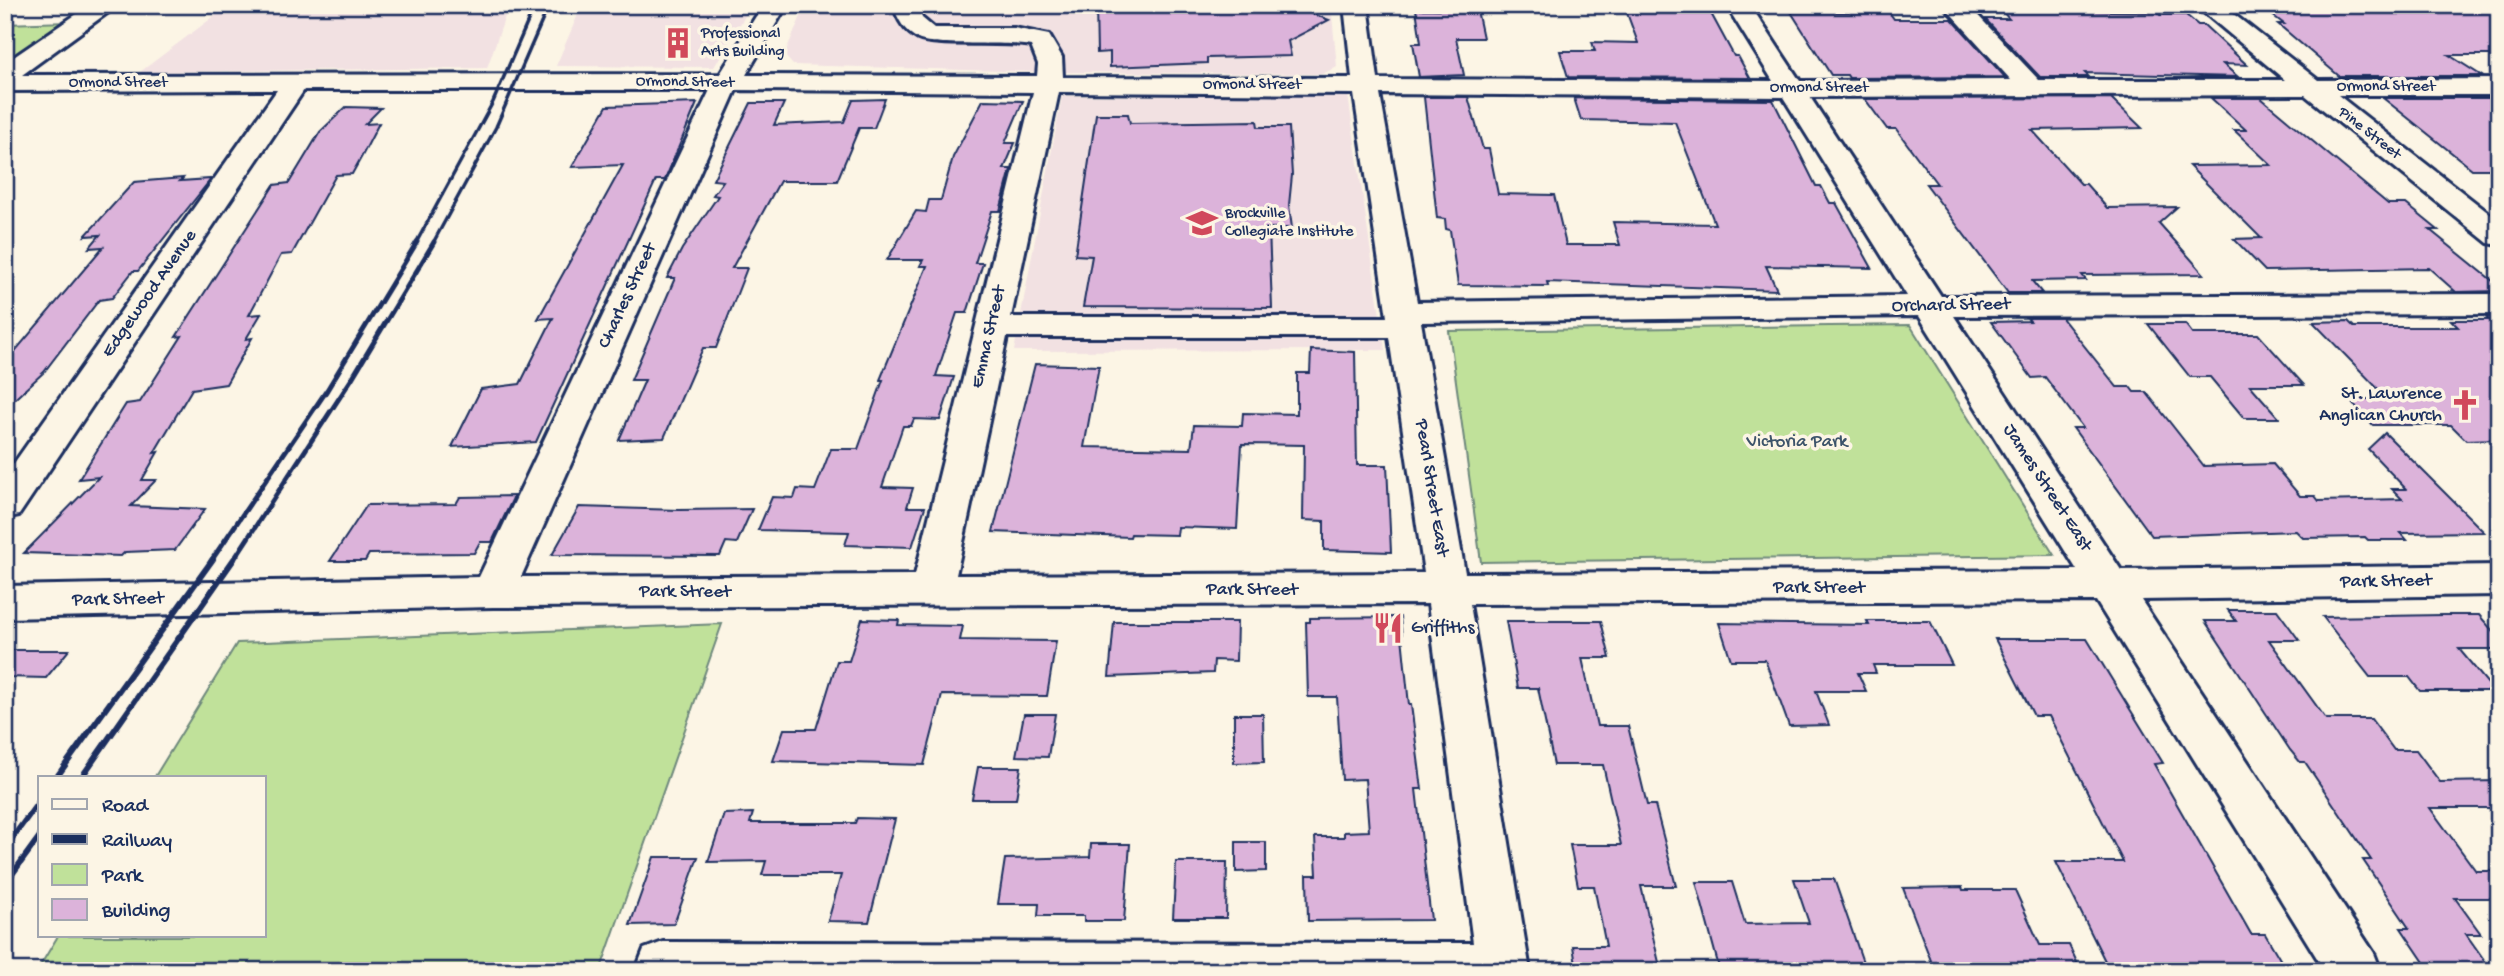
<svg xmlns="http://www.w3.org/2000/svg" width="2504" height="976" font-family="'Gochi Hand',sans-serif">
	<rect width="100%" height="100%" fill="#fcf5e5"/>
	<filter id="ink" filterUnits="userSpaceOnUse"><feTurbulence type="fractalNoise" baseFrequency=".0143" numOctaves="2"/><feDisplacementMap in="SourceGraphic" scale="14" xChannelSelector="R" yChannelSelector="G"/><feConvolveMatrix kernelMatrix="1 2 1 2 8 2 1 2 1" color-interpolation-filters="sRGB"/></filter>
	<g filter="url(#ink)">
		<!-- built -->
		<g fill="#f2e1e2">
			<polygon points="229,5 509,5 487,68 140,72"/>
			<polygon points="582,5 600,5 750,8 714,67 556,66"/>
			<polygon points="806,5 1331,5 1337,67 1322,74 1034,72 793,65 784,55"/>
			<polygon points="1348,95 1385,350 1014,351 1062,96"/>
		</g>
		<!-- green -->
		<g fill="#c0e19a" stroke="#6e887c" stroke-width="2">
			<polygon points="66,22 5,63 5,24"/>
			<polygon points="1910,325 2054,555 1481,562 1449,331"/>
			<polygon points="722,624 600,971 37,971 58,936 264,936 264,778 154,778 237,643"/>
		</g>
		<!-- building -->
		<g fill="#dcb3da" stroke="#1b2f5e" stroke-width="2">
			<polygon points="1096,5 1301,5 1302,10 1329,20 1288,41 1291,56 1207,58 1207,63 1110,67 1110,52 1097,53"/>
			<polygon points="1624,5 1708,8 1734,56 1738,56 1750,78 1568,77 1560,51 1595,51 1592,42 1638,43"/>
			<polygon points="1997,5 2031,5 2035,10 2157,12 2160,15 2186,15 2198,25 2204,25 2247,65 2223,64 2238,77 2085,73 2089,77 2040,77 1985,19 2009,19"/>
			<polygon points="2259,5 2499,5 2499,55 2449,55 2482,76 2339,76 2278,24 2284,24"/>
			<polygon points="1416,9 1477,10 1483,38 1456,38 1464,75 1419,77 1413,43 1421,43"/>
			<polygon points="1791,12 1889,12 1894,19 1952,19 2005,77 1849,78 1847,75 1831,75"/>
			<polygon points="1424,97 1468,97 1483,149 1489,149 1498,194 1554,195 1566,245 1620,245 1613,222 1715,224 1675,122 1581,120 1574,98 1773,100 1816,186 1821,186 1830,203 1836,203 1872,268 1766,266 1777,290 1547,282 1548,286 1458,285 1450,230 1446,229 1445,219 1437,218"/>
			<polygon points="2111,98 2142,128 2032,130 2081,184 2086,184 2107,208 2177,207 2159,223 2204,274 2082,275 2086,280 2032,281 2042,293 2008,293 1926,184 1937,184 1896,129 1887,129 1865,99"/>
			<polygon points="2211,98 2261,98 2388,204 2406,204 2438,230 2430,230 2499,286 2499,291 2456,292 2429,268 2265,271 2234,239 2261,238 2189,166 2271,165 2234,130 2246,130"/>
			<polygon points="2383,98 2499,98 2499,169 2472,169"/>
			<polygon points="885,99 874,128 859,128 837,181 780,181 732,268 747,268 716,348 703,348 664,438 619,440 645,380 631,380 675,278 667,278 682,249 718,196 713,195 723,181 713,180 751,103 784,103 774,125 844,122 853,100"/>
			<polygon points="983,100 1023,101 1005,143 1015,143 1004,169 1011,169 1000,211 992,211 975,263 983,263 967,313 957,313 936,376 954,377 940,420 914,419 911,426 903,426 882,487 913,488 907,507 925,507 912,547 845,545 849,532 758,530 772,497 794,498 797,489 815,490 831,449 858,449 883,380 880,380 927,266 920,266 923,260 887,260 916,211 926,212 929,200 941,200 953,157"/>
			<polygon points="697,103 665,180 656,180 536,442 452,447 481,389 520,384 553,318 538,319 623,165 572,167 607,106"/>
			<polygon points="346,107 381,108 365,124 379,123 362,156 352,174 336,175 292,254 281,255 249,315 261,314 246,339 252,338 226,384 192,389 154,453 158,452 142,480 156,480 131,506 205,509 175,550 125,552 121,556 24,553 99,477 79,479 126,404 140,402 182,336 176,337 274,185 289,183 320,132"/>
			<polygon points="1096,114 1128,114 1130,123 1257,121 1258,127 1289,127 1292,175 1289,205 1292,228 1269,228 1272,308 1083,307 1092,256 1075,255"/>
			<polygon points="183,178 180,181 211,179 138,271 133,271 112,298 99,300 44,372 5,408 5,363 103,247 89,248 100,235 85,236 134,182"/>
			<polygon points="2485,317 2499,317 2499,439 2466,440 2451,425 2373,425 2349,399 2388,399 2313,322 2348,321 2354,327 2458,327 2451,320 2490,320"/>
			<polygon points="2027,318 2062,318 2117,387 2130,387 2134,392 2146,392 2204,466 2273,464 2300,496 2315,496 2319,501 2402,499 2392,489 2406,489 2368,449 2385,433 2484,532 2401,533 2407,540 2368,540 2365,537 2303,538 2296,531 2152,536 2073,428 2083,428 2045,377 2032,378 1991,322 2030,321"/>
			<polygon points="2148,324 2185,324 2193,334 2258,334 2304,385 2250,385 2279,418 2244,418 2210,377 2190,377"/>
			<polygon points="1311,350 1355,352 1357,465 1387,465 1391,552 1324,550 1324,521 1303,520 1304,445 1242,444 1237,529 1178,527 1177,535 1131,534 1130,537 993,532 1035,364 1099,366 1084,447 1191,449 1194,425 1242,426 1243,413 1297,414 1297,373 1310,373"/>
			<polygon points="514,496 492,542 480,542 474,553 369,554 365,561 330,561 367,505 456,504 460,497"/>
			<polygon points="579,507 679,510 752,509 737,543 726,542 720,556 552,555"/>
			<polygon points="2228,610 2277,610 2299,640 2269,640 2326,719 2371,719 2394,750 2416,750 2440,782 2499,781 2499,808 2430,808 2476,871 2499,871 2499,898 2455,898 2481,934 2466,934 2492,971 2430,971 2401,928 2409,928 2363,860 2371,860 2305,762 2300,762 2290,750 2205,621 2236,621"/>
			<polygon points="2443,615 2479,615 2499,638 2499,649 2459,649 2494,691 2420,691 2409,677 2370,677 2323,617"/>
			<polygon points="1400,617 1409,705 1411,705 1422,789 1416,789 1431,920 1308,921 1307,875 1317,875 1315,837 1344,837 1344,832 1369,831 1365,779 1342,780 1337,697 1308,697 1306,622 1310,622 1310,618"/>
			<polygon points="862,619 899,620 898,625 963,626 960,640 1056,641 1047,696 942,695 924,765 773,761 784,729 816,729 837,661 849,661"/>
			<polygon points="1506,621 1601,621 1610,658 1582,658 1597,726 1628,726 1647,805 1655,805 1676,886 1641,886 1661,971 1577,971 1573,946 1606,946 1594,886 1578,886 1570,845 1621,845 1603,765 1554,765 1538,688 1518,688"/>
			<polygon points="1867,621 1930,621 1952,665 1873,665 1876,673 1858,673 1866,691 1816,691 1829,725 1789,726 1765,660 1731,660 1719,623 1869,625"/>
			<polygon points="1114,622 1237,622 1236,661 1214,660 1213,673 1109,677"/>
			<polygon points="1995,639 2087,639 2163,763 2154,764 2251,934 2265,934 2287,971 2179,971 2174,962 2106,963 2056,862 2123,862 2049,716 2034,716"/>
			<polygon points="5,650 69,650 46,678 5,677"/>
			<polygon points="1024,714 1055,714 1048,757 1016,756"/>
			<polygon points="1234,714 1263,714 1264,762 1234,763"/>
			<polygon points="978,767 1021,767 1016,799 972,799"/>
			<polygon points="753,813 750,823 855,823 857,818 895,819 869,922 828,921 841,875 762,875 766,861 708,862 724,814"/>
			<polygon points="1236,842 1266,842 1266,871 1236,872"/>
			<polygon points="1091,844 1130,844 1124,921 1084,921 1084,916 1038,916 1039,904 998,904 1005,859 1090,857"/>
			<polygon points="654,857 698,857 674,924 630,925"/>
			<polygon points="1176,862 1227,862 1226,918 1173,918"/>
			<polygon points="1794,879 1834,879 1866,971 1720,971 1696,882 1732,882 1745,924 1809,923"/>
			<polygon points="1962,887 1963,890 2015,890 2040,945 2069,945 2081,971 1935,971 1903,888"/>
		</g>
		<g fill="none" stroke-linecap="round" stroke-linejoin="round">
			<defs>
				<path id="minor" d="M90,5H118L22,75L720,74L763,5H787L746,75L1037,76L1038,64L1031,46C1007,41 932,47 918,39C904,31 898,20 893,5H917L922,18L934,28H1014L1049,35L1062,57L1063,77L1352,78L1344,5H1368L1378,79L1773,81L1726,5H1750L1800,81L2011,80L1943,5H1968L2039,80H2285L2195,5H2222L2318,80L2499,79V95H2338L2499,221V245L2488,243L2305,95L1810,97L1941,296L2499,294V314L1954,316L2121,570L2499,565V595L2141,600L2374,953L2381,971H2325L2096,601L1470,604L1530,971H638L637,967L644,949L663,942L1473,943L1428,604L493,607L5,618V586L479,577L710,90H304L19,515L5,518V476L277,90L5,91V63ZM736,90L1033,92L915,575L521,577ZM1059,92L1354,94L1387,317H1011ZM1380,94L1783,97L1907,296L1417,302ZM1919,316L2077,570L1465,573L1421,322ZM1007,337H1389L1424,573L956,575Z"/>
			</defs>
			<!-- minor casing -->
			<use href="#minor" stroke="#1b2f5e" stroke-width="6"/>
			<!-- minor -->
			<use href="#minor" fill="#fcf5e5" fill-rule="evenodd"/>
			<!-- rail-far2 -->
			<g stroke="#1b2f5e" stroke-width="3.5">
				<polyline points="416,243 493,102 535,5"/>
				<polyline points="433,243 496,127 549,5"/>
			</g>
			<!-- rail-far1 -->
			<g stroke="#1b2f5e" stroke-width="5">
				<polyline points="211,561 327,390 417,242"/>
				<polyline points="233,561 351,380 434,242"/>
			</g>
			<!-- rail -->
			<g stroke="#1b2f5e" stroke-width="6">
				<polyline points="56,778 213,559"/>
				<polyline points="81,778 234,559"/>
				<polyline points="5,848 40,800"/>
				<polyline points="5,884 40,836"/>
			</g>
		</g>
	</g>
	<!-- icons -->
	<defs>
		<symbol id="building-bare" viewBox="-9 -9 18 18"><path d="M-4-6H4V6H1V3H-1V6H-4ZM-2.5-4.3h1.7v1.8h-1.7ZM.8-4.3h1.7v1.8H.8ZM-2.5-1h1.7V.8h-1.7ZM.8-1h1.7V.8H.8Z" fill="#d1495b" stroke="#fcf5e5" stroke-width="2.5" paint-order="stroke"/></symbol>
		<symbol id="school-bare" viewBox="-9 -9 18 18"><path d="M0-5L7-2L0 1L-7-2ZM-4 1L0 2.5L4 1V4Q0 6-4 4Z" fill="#d1495b" stroke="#fcf5e5" stroke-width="2.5" paint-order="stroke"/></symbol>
		<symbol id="church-bare" viewBox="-9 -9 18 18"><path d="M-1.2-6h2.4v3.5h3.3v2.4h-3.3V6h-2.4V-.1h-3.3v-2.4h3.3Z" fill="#d1495b" stroke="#fcf5e5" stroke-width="2.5" paint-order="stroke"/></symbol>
		<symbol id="restaurant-bare" viewBox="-9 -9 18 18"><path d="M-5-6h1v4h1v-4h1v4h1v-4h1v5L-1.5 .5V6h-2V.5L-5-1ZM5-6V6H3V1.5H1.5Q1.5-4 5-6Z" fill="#d1495b" stroke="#fcf5e5" stroke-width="2.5" paint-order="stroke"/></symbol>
	</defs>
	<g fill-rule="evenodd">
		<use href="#building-bare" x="656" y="21" width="44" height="44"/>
		<use href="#school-bare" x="1180" y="201" width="44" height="44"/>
		<use href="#church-bare" x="2443" y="383" width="44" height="44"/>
		<use href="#restaurant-bare" x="1366" y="606" width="44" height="44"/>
	</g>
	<g text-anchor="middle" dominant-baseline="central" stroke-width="7" stroke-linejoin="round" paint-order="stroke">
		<!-- far-poi labels -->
		<g font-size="16" fill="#1b2f5e" stroke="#fcf5e5" text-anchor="start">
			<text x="701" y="34">Professional<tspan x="701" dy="18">Arts Building</tspan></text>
			<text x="1225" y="214">Brockville<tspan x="1225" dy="18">Collegiate Institute</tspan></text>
		</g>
		<!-- far-street labels -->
		<g font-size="16" fill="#1b2f5e" stroke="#fcf5e5">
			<text x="118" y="83">Ormond Street</text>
			<text transform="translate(685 83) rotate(1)">Ormond Street</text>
			<text x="1252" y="85">Ormond Street</text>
			<text x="2386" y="87">Ormond Street</text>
			<text x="1819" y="88">Ormond Street</text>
			<text transform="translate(2369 134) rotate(38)">Pine Street</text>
		</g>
		<!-- street labels -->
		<g font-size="19" fill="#1b2f5e" stroke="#fcf5e5">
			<text transform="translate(150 294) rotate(-55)">Edgewood Avenue</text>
			<text transform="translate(628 296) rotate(-65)">Charles Street</text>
			<text transform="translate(1951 306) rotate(-1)">Orchard Street</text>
			<text transform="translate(989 337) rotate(-77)">Emma Street</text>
			<text transform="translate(1431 488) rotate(81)">Pearl Street East</text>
			<text transform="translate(2047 488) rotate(57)">James Street East</text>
			<text transform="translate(2386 582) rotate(-1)">Park Street</text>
			<text x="1819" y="588">Park Street</text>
			<text x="1252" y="590">Park Street</text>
			<text x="685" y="592">Park Street</text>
			<text transform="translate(118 600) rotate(-1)">Park Street</text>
		</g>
		<!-- poi labels -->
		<g font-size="19" fill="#1b2f5e" stroke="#fcf5e5" text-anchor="end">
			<text x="2442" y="394">St. Lawrence<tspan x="2442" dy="22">Anglican Church</tspan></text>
			<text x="1411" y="628" text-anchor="start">Griffiths</text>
		</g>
		<!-- park labels -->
		<g font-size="19" fill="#3c536a" stroke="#fcf5e5">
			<text x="1797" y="442">Victoria Park</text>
		</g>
	</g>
	<!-- margin -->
	<rect width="2504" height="976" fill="none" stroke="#fcf5e5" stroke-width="28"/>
	<rect x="14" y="14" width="2476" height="948" fill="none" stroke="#1b2f5e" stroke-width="2.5" filter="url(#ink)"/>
	<!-- legend -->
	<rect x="38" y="776" width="228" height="161" fill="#fcf5e5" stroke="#a2a6af" stroke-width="2"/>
	<rect x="52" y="799" width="35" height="10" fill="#fcf5e5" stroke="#a2a6af" stroke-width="2"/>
	<text x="102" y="811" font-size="21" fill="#1b2f5e">Road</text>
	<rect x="52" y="834" width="35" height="10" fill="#1b2f5e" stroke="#a2a6af" stroke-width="2"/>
	<text x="102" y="846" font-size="21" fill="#1b2f5e">Railway</text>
	<rect x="52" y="864" width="35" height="21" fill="#c0e19a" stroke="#a2a6af" stroke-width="2"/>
	<text x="102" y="881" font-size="21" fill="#1b2f5e">Park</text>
	<rect x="52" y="899" width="35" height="21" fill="#dcb3da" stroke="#a2a6af" stroke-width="2"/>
	<text x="102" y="916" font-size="21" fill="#1b2f5e">Building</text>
</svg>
